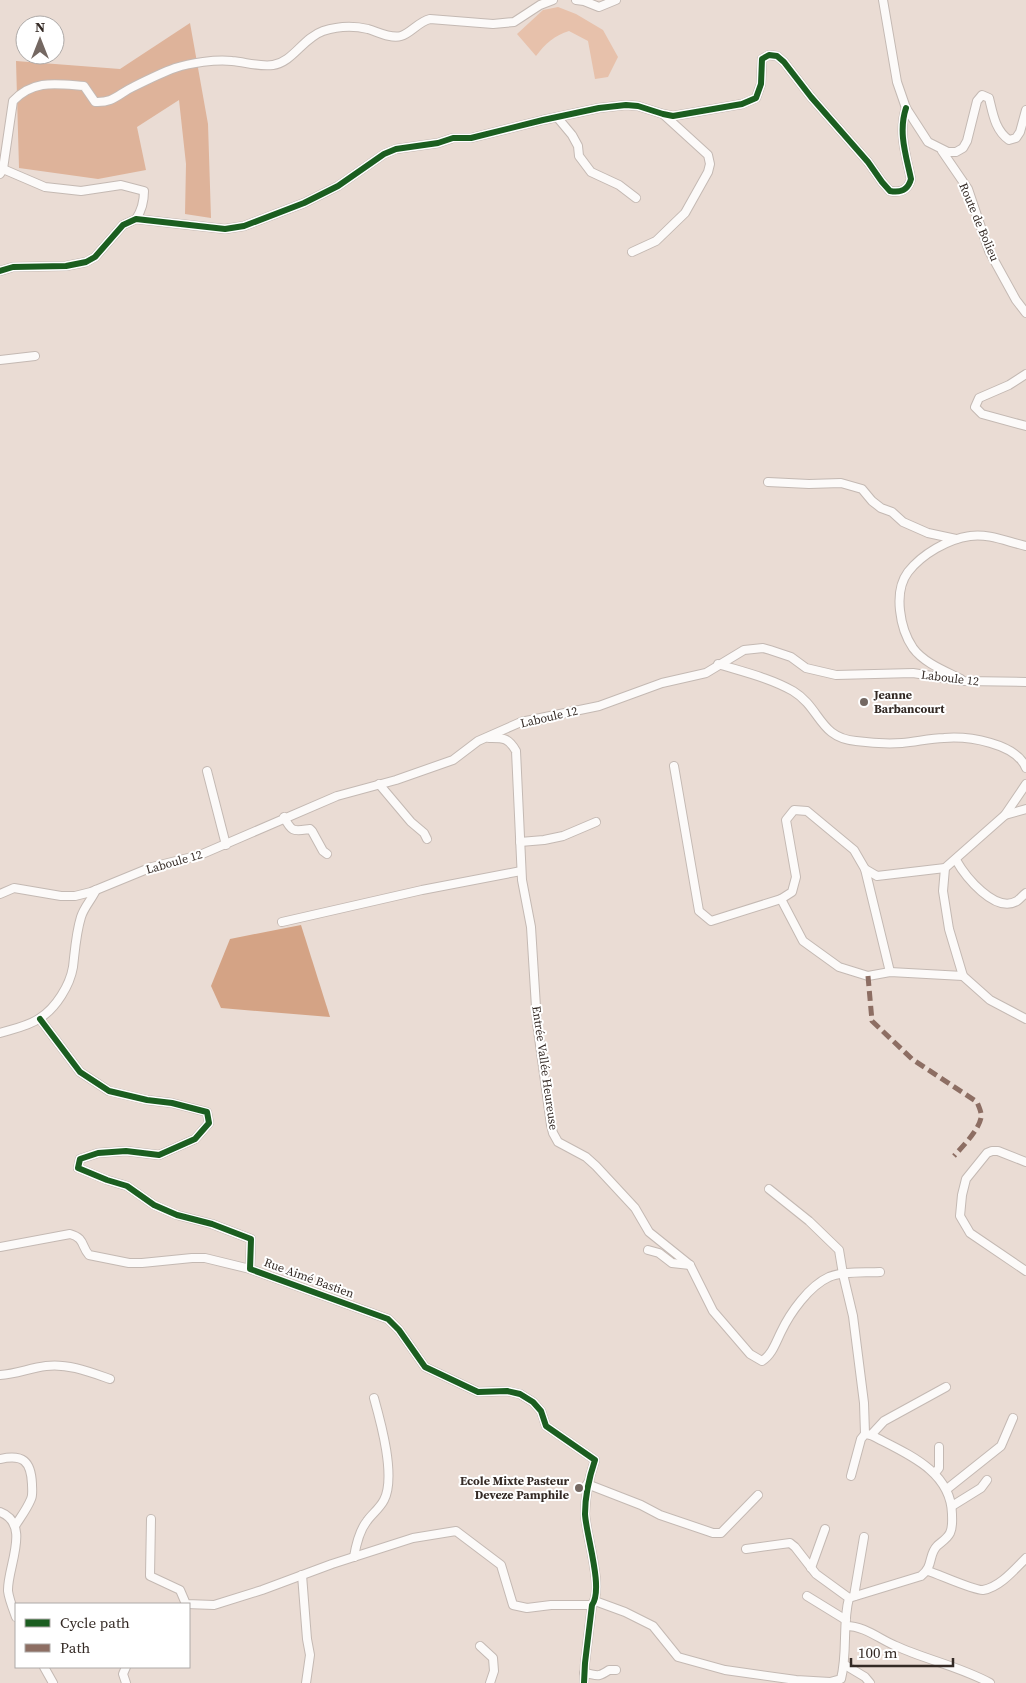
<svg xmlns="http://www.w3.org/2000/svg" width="1026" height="1683" font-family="'Source Serif 4',serif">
	<rect width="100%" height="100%" fill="#eadcd4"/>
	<!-- green -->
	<path fill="#e7c1ab" d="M558,7L576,14L603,30L618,57L608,77L595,79L588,41L569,31C555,35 545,44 536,56L517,34L543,10Z"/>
	<!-- forest -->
	<polygon fill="#deb39a" points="190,23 208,124 211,218 185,214 186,164 179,100 137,127 146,170 98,179 19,168 16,61 120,69"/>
	<!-- water -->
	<polygon fill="#d4a385" points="301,925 330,1017 221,1008 211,986 230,939"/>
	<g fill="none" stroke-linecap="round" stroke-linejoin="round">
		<defs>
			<g id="minor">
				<polyline points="576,0 584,1 599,7 616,0"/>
				<path d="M883,0L897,82L906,108L928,142L948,152H956L963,148L967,141L977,101L982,95L989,98C993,114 995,130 1009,140L1016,138L1020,132L1026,110"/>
				<polyline points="557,117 572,135 578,146 579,156 591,172 619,185 636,198"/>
				<polyline points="942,151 968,189 989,251 1016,300 1026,313"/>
				<path d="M3,169L13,101C34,79 57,84 84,86L95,102C114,103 118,94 133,87C147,80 161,73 175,68C190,63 216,59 232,61C245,62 259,67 273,65C293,62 303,38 323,31C338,26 352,25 368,29C378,32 391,39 401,36C411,33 418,22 430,19L493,24L514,22L540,5L553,0"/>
				<path d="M0,174L3,169L45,187L81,191L121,185L144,191C144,202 142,210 136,219"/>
				<polyline points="632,252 656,241 685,213 708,172 710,164 708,155 663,114"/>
				<path d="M0,271L13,267L66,266L86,262L95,257L123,225L136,219L225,229L244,226L304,203L338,186L384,154L396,149L438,143L453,138H471L543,120L599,108L626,105L638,106L663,114L673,116L742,104L756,98L761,84L762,59L769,55L777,56L784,62L811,97L868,162L882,182L890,191C901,193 908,190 911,179C906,155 898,132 906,108"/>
				<polyline points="0,360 35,356"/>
				<polyline points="1026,374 1009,385 979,398 975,407 982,414 1026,426"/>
				<polyline points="768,482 809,484 841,483 862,489 872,501 881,508 892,512 903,522 928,533 956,539"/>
				<path d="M718,664C744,672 770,678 793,691C821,708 819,738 856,741C871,743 887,744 902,743C916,742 930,738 944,738C968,736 1016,743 1026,768"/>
				<path d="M961,679C945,671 924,663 913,648C900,629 893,592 908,572C922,554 948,539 970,536C988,533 1008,542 1026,546"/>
				<path d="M489,738C503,738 508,737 516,751L522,880L531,927L537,1023L551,1125L553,1133L558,1142L586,1157L596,1166L635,1208L649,1232L690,1265L713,1311L750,1354L762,1361C772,1355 776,1342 781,1332C790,1313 809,1286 829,1277C844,1271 864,1273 880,1272"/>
				<polyline points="674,766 699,911 711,921 781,899 792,892 796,877 786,820 794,810 807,811 854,850 865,869 890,972"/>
				<polyline points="207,771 226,845"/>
				<polyline points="379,784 411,822 424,833 427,839"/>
				<polyline points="1005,815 1026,784"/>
				<path d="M284,817C292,833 294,831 310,829L312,831L323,851L327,854"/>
				<polyline points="520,842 544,840 563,836 596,822"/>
				<path d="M956,860C965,876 995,914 1017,901C1020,899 1023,895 1026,893"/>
				<polyline points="945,868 943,891 949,929 963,976 990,1000 1026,1019"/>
				<polyline points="865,869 877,876 945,868 1005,815 1026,809"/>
				<polyline points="0,894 14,888 61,896 75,896 91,892 152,867 200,855 337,796 396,780 453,760 478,741 521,722 599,706 662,683 706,673 744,650 763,648 770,650 791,657 806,668 836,675 913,673 964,681 1026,682"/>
				<polyline points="781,899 803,941 839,967 868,976 890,972 963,976"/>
				<polyline points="282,922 422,890 521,871"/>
				<path d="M40,1019L80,1072L109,1091L147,1100L172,1103L207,1112L209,1123L195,1139L159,1155L126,1151L98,1153L80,1159L78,1168L107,1180L127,1186L154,1205L177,1215L212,1224L251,1239L250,1269L388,1319L399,1330L425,1367L478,1392L507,1391L520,1394L533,1402L541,1411L546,1426L595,1460C589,1478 585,1494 585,1514C586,1535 604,1589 592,1605L585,1663L584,1683"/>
				<path d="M0,1033C13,1029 29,1026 40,1018C56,1008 70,985 73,967C75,950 76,933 81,917C84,907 92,899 96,890"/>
				<polyline points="1026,1162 998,1151 992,1151 987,1153 966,1179 962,1195 960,1216 970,1233 1026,1271"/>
				<polyline points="769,1189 809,1221 839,1250 843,1274 853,1316 864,1403 865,1434"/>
				<path d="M0,1247L70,1234C85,1238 81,1246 89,1255L129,1263H142L192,1258H205L250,1269"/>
				<polyline points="648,1250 659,1253 672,1263 690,1265"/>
				<path d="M0,1375C16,1374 30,1368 46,1366C67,1363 90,1372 110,1379"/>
				<polyline points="871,1435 884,1421 946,1387"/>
				<path d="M0,1459C23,1454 31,1461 32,1484C32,1489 33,1495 31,1499C27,1509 20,1518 15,1526"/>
				<polyline points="935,1473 939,1468 939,1447"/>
				<polyline points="587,1484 641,1505 660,1515 713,1533 721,1533 758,1495"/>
				<polyline points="947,1489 1001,1446 1013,1418"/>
				<polyline points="952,1506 981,1488 987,1480"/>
				<path d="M0,1512C32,1524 7,1567 8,1591C9,1599 13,1609 16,1617"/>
				<polyline points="151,1519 150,1576 180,1590 186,1604 214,1605 262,1590 332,1564 413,1538 456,1531 501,1565 513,1605 527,1608 551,1605 592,1605"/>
				<path d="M354,1557C356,1545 359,1531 367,1521C372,1514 380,1508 384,1500C396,1477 381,1423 374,1398"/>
				<polyline points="811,1568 825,1529"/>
				<path d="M928,1571C938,1574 975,1591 983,1590C1000,1587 1014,1570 1026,1558"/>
				<polyline points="302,1575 307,1639 310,1655 306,1683"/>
				<polyline points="807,1596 846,1620"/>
				<polyline points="854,1596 864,1537"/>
				<path d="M849,1598L921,1576C934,1566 928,1555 937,1546C941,1542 947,1539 950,1533C953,1527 952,1520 952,1514C951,1470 905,1453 871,1435L865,1434L861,1439L851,1476"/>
				<path d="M595,1601L625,1612L653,1626L678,1657L725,1670L796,1680L830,1682L841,1679C848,1652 842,1624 849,1598L816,1574L795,1547L790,1543L746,1549"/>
				<path d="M846,1626C865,1626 879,1639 896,1646C927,1660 961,1667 990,1683"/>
				<polyline points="480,1646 493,1658 494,1671 490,1683"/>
				<polyline points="845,1665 865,1677 870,1683"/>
				<polyline points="44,1667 53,1683"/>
				<polyline points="126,1667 123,1674 126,1683"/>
				<path d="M584,1673C598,1675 597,1678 609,1670H616"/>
			</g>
		</defs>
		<!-- minor casing -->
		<use href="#minor" stroke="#c4b9b3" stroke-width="10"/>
		<!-- minor -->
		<use href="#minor" stroke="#fcfaf9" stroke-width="8"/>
		<!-- quiet -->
		<path stroke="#8d6e63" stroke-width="5" stroke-dasharray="10 5" stroke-linecap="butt" d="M868,976L872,1021L912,1059L977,1102C979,1107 982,1113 981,1118C978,1131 963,1146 954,1156"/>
		<defs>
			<g id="cycleway">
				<path d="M0,271L13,267L66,266L86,262L95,257L123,225L136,219L225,229L244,226L304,203L338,186L384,154L396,149L438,143L453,138H471L543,120L599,108L626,105L638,106L663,114L673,116L742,104L756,98L761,84L762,59L769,55L777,56L784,62L811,97L868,162L882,182L890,191C901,193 908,190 911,179C906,155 898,132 906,108"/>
				<path d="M40,1019L80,1072L109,1091L147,1100L172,1103L207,1112L209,1123L195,1139L159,1155L126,1151L98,1153L80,1159L78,1168L107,1180L127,1186L154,1205L177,1215L212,1224L251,1239L250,1269L388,1319L399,1330L425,1367L478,1392L507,1391L520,1394L533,1402L541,1411L546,1426L595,1460C589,1478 585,1494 585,1514C586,1535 604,1589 592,1605L585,1663L584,1683"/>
			</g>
		</defs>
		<!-- cycleway casing -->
		<use href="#cycleway" stroke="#fff" stroke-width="9"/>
		<!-- cycleway -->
		<use href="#cycleway" stroke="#1b5e20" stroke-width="6"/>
	</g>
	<!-- markers -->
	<g fill="#746862" stroke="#fff" stroke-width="2">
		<circle cx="864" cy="702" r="5"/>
		<circle cx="579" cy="1488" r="5"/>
	</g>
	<g text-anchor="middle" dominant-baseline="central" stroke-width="4" stroke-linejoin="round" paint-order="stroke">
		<!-- street labels -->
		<g font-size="12" fill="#342a25" stroke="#fff">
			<text transform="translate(979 222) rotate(67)">Route de Bolieu</text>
			<text transform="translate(950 678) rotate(7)">Laboule 12</text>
			<text transform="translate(549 717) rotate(-13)">Laboule 12</text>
			<text transform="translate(174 862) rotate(-16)">Laboule 12</text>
			<text transform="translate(545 1068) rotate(82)">Entrée Vallée Heureuse</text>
			<text transform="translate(309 1278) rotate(20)">Rue Aimé Bastien</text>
		</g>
		<!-- poi labels -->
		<g font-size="12" font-weight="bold" fill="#342a25" stroke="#fff" text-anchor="start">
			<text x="874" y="695">Jeanne<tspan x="874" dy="14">Barbancourt</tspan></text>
			<text x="569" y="1481" text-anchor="end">Ecole Mixte Pasteur<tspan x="569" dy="14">Deveze Pamphile</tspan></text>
		</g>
	</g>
	<!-- legend -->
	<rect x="15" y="1603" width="175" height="65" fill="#ffffff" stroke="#aeaaa8"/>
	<rect x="25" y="1619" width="25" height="8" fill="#1b5e20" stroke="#aeaaa8"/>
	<text x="60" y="1628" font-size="15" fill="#342a25">Cycle path</text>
	<rect x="25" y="1644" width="25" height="8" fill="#8d6e63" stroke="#aeaaa8"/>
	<text x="60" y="1653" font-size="15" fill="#342a25">Path</text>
	<!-- north arrow -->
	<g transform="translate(40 40)"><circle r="24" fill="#ffffff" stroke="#aeaaa8"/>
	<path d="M0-4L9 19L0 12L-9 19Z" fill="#746862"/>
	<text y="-8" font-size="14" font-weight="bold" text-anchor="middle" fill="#342a25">N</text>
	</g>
	<!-- scale -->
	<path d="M851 1658v8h102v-8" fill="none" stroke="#342a25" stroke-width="2.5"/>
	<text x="858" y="1658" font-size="15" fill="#342a25" stroke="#ffffff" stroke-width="4" paint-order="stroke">100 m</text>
</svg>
